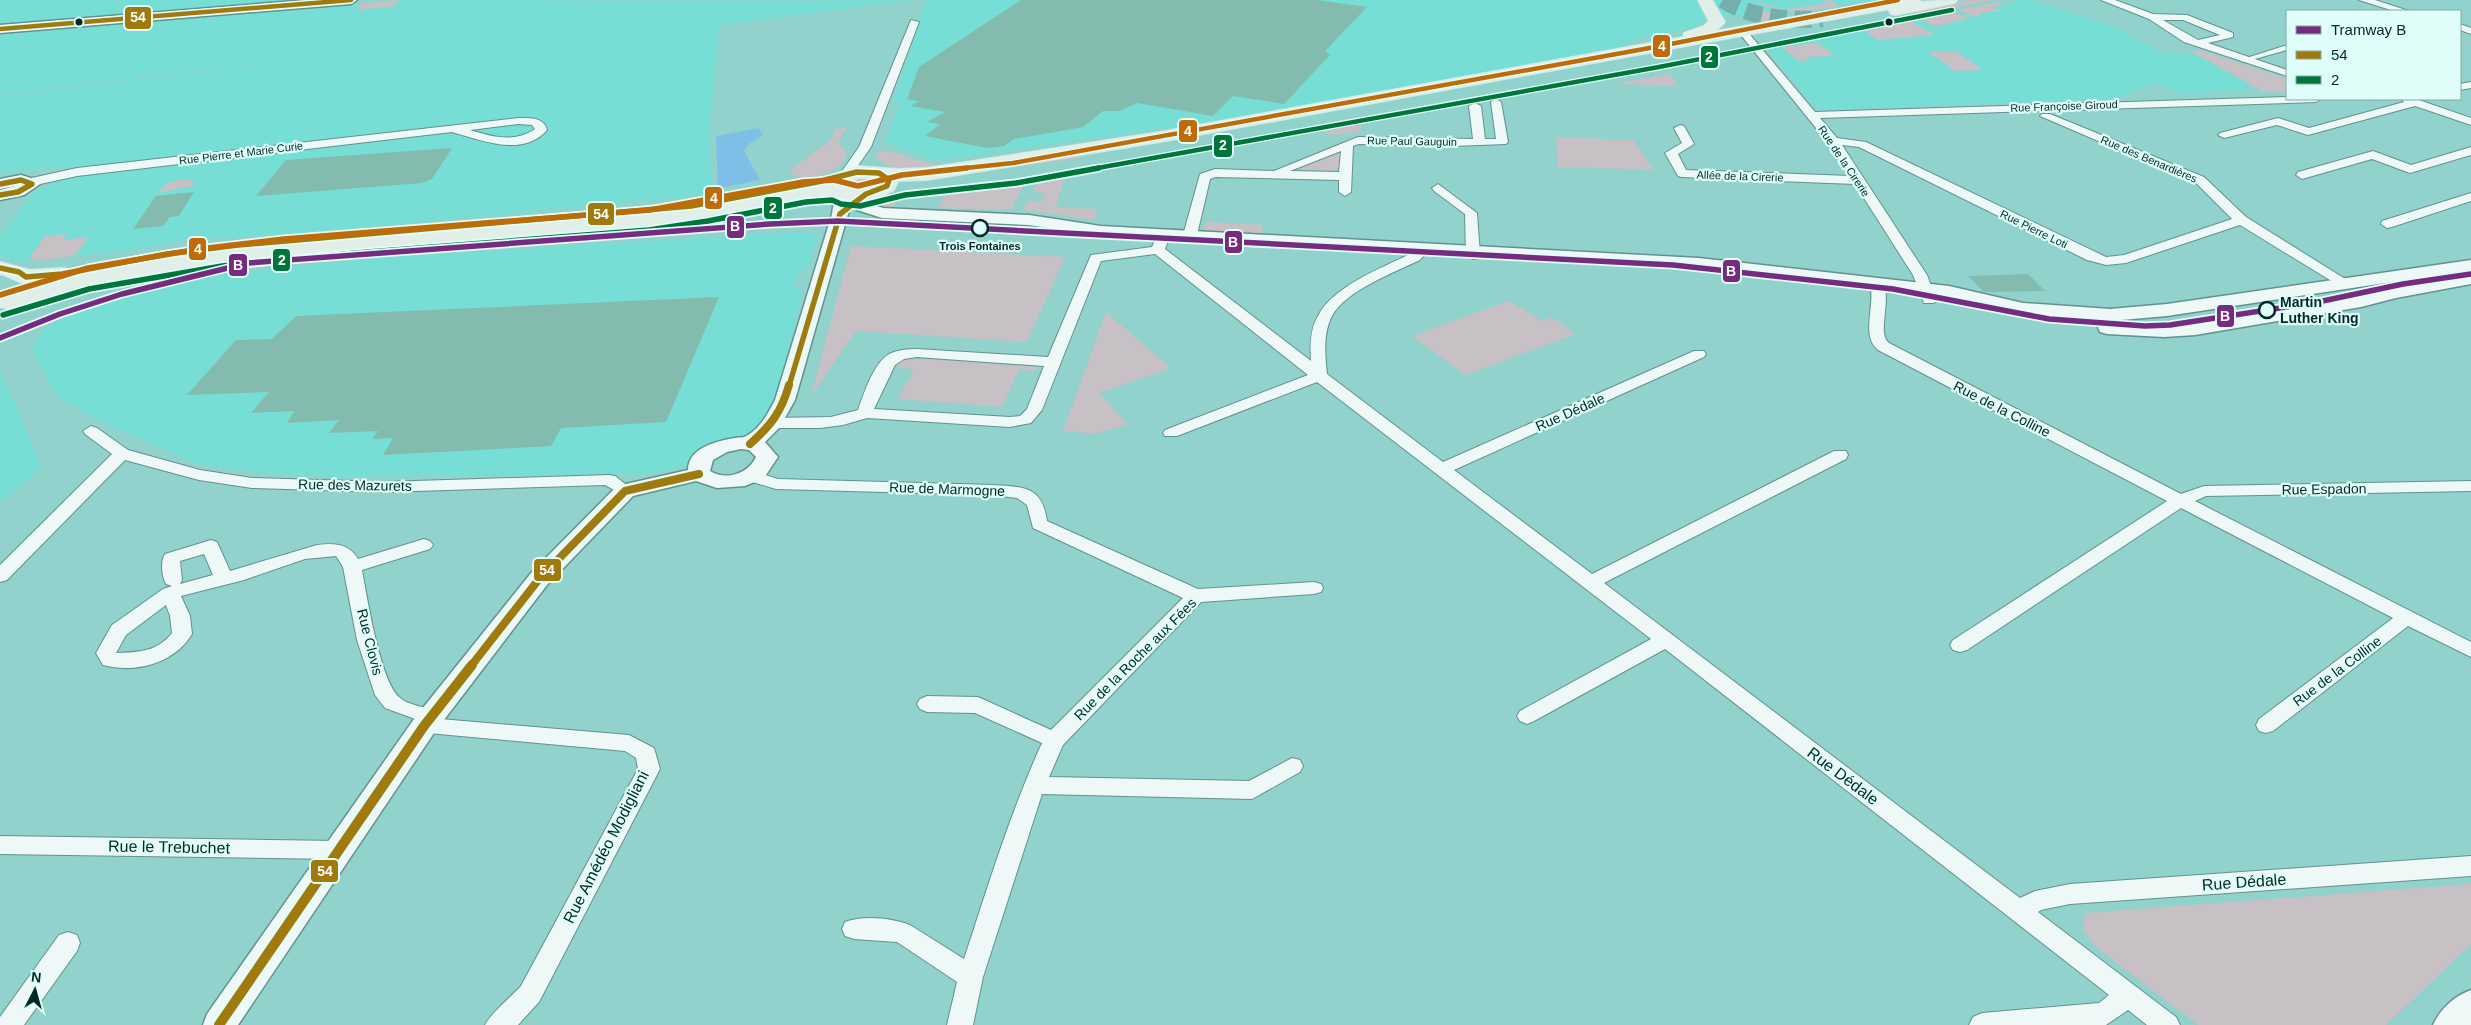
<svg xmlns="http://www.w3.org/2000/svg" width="2471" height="1025" font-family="Helvetica,sans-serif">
	<rect width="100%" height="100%" fill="#91d2cc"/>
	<!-- built -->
	<g fill="#76ded4">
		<polygon points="0,0 303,0 0,24"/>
		<polygon points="403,0 781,1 911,0 720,25 709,131 712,194 294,234 184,240 123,251 34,261 15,261 0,255 0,236 34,192 52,183 67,166 0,173 0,97 446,41 0,95 0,34"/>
		<polygon points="926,0 1877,0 1709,19 1689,29 1641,37 1621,47 1565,58 1560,62 1418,88 1399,88 1327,101 1312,107 948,159 931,159 885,142 900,104 893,101"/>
		<polygon points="2021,0 2031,0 2115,27 2159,51 2202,57 2249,84 2246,90 2182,94 2156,83 2113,99 1827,110 1815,107 1764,46 1911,19 1937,29"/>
		<polygon points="798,232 818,236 808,267 798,273 793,287 802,291 777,404 766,422 706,462 650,474 335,477 255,472 196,463 98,420 56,395 32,349 45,328 92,304 135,290 187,278 375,258"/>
		<polygon points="0,371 42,467 0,503"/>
	</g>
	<!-- green -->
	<g fill="#c7c0c4">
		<polygon points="398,0 395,6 357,10 360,4"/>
		<path d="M1754,0L1783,10L1829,3L1823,0H1830L1839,6C1811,11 1779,17 1754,0Z"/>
		<polygon points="1969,0 1992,0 1921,14 1903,13"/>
		<polygon points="1997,2 2004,4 1991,8 2001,11 1982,13 1976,17 1958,10"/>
		<polygon points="1745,3 1765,11 1789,16 1788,18 1763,23"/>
		<polygon points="1950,11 1969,18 1935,26 1920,17"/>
		<polygon points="1907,19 1935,35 1877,40 1859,26"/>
		<polygon points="1818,43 1835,56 1805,57 1809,61 1799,61 1781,47"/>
		<polygon points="2200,50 2287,79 2287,92 2264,92 2192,52"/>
		<polygon points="1956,51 1983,70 1955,71 1928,52"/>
		<polygon points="1666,74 1673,77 1678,86 1615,84"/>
		<polygon points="1362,116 1360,132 1331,135 1312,126"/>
		<path d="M845,127L847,128L840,139V145L847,153C842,174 811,180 793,176L790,170L832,139L834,130Z"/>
		<polygon points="1556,137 1633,140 1654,170 1558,167"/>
		<path d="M880,151C903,151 921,165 944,165C926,173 887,173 875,155Z"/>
		<polygon points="1076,153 1081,158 966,174 965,171"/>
		<polygon points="1335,153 1341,155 1339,168 1331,171 1301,169 1302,167"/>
		<polygon points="1066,172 1056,207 1098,209 1094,220 1023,210 1027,202 1041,202 1045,193 1032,192 1041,177"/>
		<polygon points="858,178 871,178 874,184 859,189 846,186"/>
		<path d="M194,180L192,186L157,193C165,181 179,178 194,180Z"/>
		<polygon points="1025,183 1011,210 938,208 946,192"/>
		<polygon points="902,192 890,211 867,203 879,195"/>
		<polygon points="794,197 797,205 734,212 733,209"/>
		<polygon points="1208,222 1263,225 1262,233 1205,231 1204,224"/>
		<polygon points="67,234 63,240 88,237 75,256 35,261 29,259 45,236"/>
		<polygon points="851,246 1065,257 1027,342 856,331 811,396"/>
		<polygon points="1508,301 1543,321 1552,317 1576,334 1465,375 1412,336"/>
		<polygon points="1106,312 1171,368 1099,393 1128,424 1096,434 1063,431"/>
		<polygon points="908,358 1036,367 1036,371 1019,370 1002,407 898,399 914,369 896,368 902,359"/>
		<polygon points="2471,884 2471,944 2386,1025 2198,1025 2093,945 2083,928 2085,913"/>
	</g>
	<!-- water -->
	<polygon fill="#7dbfe7" points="759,128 763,135 749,144 744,151 760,180 718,188 716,136"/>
	<!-- building -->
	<g fill="#83bbaf">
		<polygon points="1021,0 1317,0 1367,7 1325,51 1330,55 1284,104 1233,96 1213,116 1137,103 1119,111 1103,111 1083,127 1014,139 1004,146 987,148 925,136 940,124 927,122 945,112 911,106 919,101 907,99 919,67"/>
		<polygon points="452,148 432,179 422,183 256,196 286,160"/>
		<polygon points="194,192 179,216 170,217 163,226 133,229 156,196"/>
		<polygon points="2028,274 2045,291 1984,292 1968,276"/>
		<polygon points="719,297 666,422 561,428 551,446 383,455 393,438 372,439 378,431 329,433 339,420 287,423 294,411 251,413 269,392 187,395 236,340 272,339 296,316"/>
	</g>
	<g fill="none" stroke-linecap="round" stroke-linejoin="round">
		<!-- primary-tunnel -->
		<path stroke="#74b0ab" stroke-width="17" stroke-dasharray="17 8" stroke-linecap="butt" d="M1723,0C1752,19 1790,20 1823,19"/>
		<defs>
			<polygon id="pedestrian" points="2284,46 2287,46 2287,50 2244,62 2240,60"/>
			<g id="minor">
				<path d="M2101,0H2115L2153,14L2187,15L2233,33V37L2208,43L2287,70V76L2184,42L2149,19ZM2163,20H2183L2220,35L2198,40Z"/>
				<polygon points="2359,0 2375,0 2409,11 2394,11"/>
				<polygon points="911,20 919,22 871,147 850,177 842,177 840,174 859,147"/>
				<polygon points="2460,24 2471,28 2471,34 2460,30"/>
				<polygon points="1743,29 1746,30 1815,112 2287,97 2287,99 2321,99 2316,102 1820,118 1837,138 1866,142 2106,257 2124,255 2232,219 2196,183 2040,116 2042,114 2050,114 2204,177 2246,217 2350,282 2343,286 2338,285 2240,225 2126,263 2106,265 2087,260 1859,147 1842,145 1927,275 1936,300 1934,303 1924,303 1913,275 1855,184 1682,177 1678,176 1665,153 1682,143 1674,128 1680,125 1684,126 1694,144 1678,154 1686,170 1850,176 1828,143 1740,34 1740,30"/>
				<polygon points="2471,82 2471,88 2460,90 2460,84"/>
				<path d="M1496,99L1501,102L1508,142L1506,144L1453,146L1359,144L1353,146L1351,192L1345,196L1339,192V180L1216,177L1210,179L1196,239L1189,243L1182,239L1200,174L1215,169L1274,171L1358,137L1473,139L1469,106L1475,103L1481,106L1485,139H1496L1491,102ZM1341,151L1339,172L1290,171Z"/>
				<polygon points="2401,99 2416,99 2471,118 2471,125 2415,106 2308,135 2277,125 2224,138 2218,135 2220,133 2278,118 2309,128 2404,102"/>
				<path d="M519,118C530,118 544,117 547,130C523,158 481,140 452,132L77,176L31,186L25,182L27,179L77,168ZM519,124L532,125L535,129C514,143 493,137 470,130Z"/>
				<polygon points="2471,147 2471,155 2410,173 2372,159 2302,179 2296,175 2298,172 2373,151 2411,165"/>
				<polygon points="1438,184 1477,213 1480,255 1478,258 1473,259 1466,255 1465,214 1434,191 1432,188"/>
				<polygon points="2471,193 2471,201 2392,227 2387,228 2381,224 2382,221"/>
				<path d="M1162,234L1169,238L1165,249L1311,361C1310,346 1310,329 1318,316C1333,286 1382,268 1410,254L1413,245H1423L1425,254L1420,260C1395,272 1345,291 1332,316C1323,333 1325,356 1327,374L1443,462L1694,351H1704L1706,354L1704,357L1454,470L1592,574L1834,451H1846L1848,455L1846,459L1604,583L2020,898L2035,891L2070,884L2471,856V876L2070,904L2041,910L2038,912L2176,1017L2180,1025H2147L2128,1010L2106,1025H1969L1973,1017L1982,1013L2099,1003L2109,995L1665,649L1534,721L1527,724L1520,721L1517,716L1520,711L1651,639L1317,382L1177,436H1165L1163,433L1165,430L1308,375L1155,254L1101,261L1042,410L1031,423L1010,427L867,418L843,425L820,428H773L765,423L773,418L831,417L858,410C864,393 873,364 889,354C897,350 908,349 917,349L1048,357L1091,255L1152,247L1157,235ZM917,357L1044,366L1027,409L1020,416L1010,417L874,409L895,365L904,359Z"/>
				<path d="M1877,280L1882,281C1893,298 1876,333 1889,343L2181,494L2204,486L2471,481V491L2206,496L2195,501L2471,642V657L2408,626L2273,731L2266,733L2259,731L2256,725L2259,719L2393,618L2181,508L1967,650L1960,652L1953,650L1950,645L1953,640L2167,501L1878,350C1860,335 1876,305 1870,284Z"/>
				<polygon points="91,426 97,428 128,450 200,470 252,478 384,482 609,475 615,476 634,491 631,495 625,496 605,485 384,492 252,488 199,480 125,460 7,580 0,582 0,565 112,454 85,434 83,431"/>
				<path d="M752,471L778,479L993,485C1024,487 1042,486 1047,521L1198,589L1314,582L1321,584L1323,588L1321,592L1314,594L1201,602L1063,745L1049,777L1249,781L1292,758L1300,760L1303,766L1300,772L1252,799L1042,794L983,977L973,1025H947L957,982L897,942L854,939L845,936L842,929L845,922C863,915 892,918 910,925L964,959C988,886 1010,813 1042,743L975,713L927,712L920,709L917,704L920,699L927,696L978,697L1051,730L1183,598L1033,528L1027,505L1017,498L993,495L776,489L746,480L744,476L746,472Z"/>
				<path d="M424,539L430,541L433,545L430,549L362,570C367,597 380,680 399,697C408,706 427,707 439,711L442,716L440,719L629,735L654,748L660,769L539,1002L518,1025H485C491,1013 511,997 521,986L638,769L636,758L625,751L417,732L414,726L418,720L385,708L375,695L357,640L343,567L336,556L305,559L244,580L181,596L190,616L192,634C175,663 135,674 103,665L96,653L112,625L163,589L172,586L166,584C162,577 160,561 165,554L211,540L217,542L230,571L317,545C334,543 348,543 358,559ZM204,554L213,575L180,584L182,580L180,561ZM166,605L170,616L172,633C157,652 139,652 116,653L126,635Z"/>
				<polygon points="0,836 337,841 345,843 348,850 345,857 337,859 0,854"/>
				<polygon points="68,932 77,935 80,943 77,951 24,1025 0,1025 0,1017 59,935"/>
			</g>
			<g id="tertiary">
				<polygon points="307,0 357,0 351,4 0,33 0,25"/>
				<polygon points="21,175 34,179 40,184 24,195 0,200 0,190 19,185 0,189 0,179"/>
				<path d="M843,189L851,194L848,214L795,400L780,427L765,442L778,457L764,478L745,486L717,488L696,481L633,496L547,585L434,733L238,1025H203L207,1014L414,719L531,573L617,486L688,470C688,447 718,441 735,438C739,437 744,438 746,436C760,429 768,413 775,400L832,214L835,194ZM741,449L749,450L756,457C748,474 726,481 710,471L713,460L727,452Z"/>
				<polygon points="866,189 874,194 870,200 871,204 883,208 1029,215 1101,226 1699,258 1949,286 2023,303 2110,309 2167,304 2471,260 2471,270 2167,316 2110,321 2023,313 1949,296 1699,268 1101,236 1029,225 882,218 857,210 854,200 860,191"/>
				<polygon points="2465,275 2471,276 2471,284 2396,298 2361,307 2195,335 2164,337 2107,334 2100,332 2098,328 2100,324 2107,322 2164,325 2195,323 2360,297 2394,288"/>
				<path d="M2471,990V1025H2433C2440,1009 2454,996 2471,990Z"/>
			</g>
			<path id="primary" d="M1698,0H1712L1725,22L1716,31L1889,0H1920L1919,2L1957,0L1955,3L1896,15L1891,14L1889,11L1890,9L1160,142L927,180L898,181L894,190L880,197L859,202L831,196L805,198L651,226L285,255L200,265L94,284L8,309L0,307V297L58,281C47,282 34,285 24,283C16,282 9,276 0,274V262L30,270L61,268L69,269L72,274L69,277L91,272L200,253L285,243L651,214L805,186L823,185L827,177L857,166L897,169L927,168L1160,132L1683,37L1684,33L1704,26L1709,21ZM859,178L878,179L879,180C870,191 854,192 842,186Z"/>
		</defs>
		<!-- pedestrian casing -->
		<use href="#pedestrian" stroke="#62928e" stroke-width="2"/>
		<!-- minor casing -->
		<use href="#minor" stroke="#62928e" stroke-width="2"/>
		<!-- tertiary casing -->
		<use href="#tertiary" stroke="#62928e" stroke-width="3"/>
		<!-- primary casing -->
		<use href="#primary" stroke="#ceebe8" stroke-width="2"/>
		<!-- pedestrian -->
		<use href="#pedestrian" fill="#eef8f7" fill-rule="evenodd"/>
		<!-- minor -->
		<use href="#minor" fill="#eef8f7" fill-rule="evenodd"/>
		<!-- tertiary -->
		<use href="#tertiary" fill="#eef8f7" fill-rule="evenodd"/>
		<!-- primary -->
		<use href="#primary" fill="#e2eee8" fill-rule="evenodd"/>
		<defs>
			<polyline id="bus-1-far3" points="0,29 351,0"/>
			<g id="bus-1-far2">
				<polyline points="0,184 21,180 32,184 18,192 0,195"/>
				<polyline points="0,268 19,272 26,277 62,274 167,254 238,245 691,206 817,182 857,172 879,173 889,180 887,186 866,194 840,214 789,386"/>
			</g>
			<g id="bus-1-far1">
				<path d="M750,444C771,425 781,413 789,385"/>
				<polyline points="471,666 539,579 625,491 699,474"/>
			</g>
			<polyline id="bus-1" points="219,1025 424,726 472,665"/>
			<polyline id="bus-2-far1" points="1092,169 1659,67 1952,10"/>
			<polyline id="bus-2" points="3,315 89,289 222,266 356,253 649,230 708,221 806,202 832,200 841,204 860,206 905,195 1016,183 1099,168"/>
			<polyline id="bus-3-far1" points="956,169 1013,163 1655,47 1898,0"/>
			<polyline id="bus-3" points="0,295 88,268 199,249 284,239 650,210 803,182 834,180 858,186 902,175 967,168"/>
		</defs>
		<!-- bus-1-far3 casing -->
		<use href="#bus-1-far3" stroke="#dffefa" stroke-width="7"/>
		<!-- bus-1-far2 casing -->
		<use href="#bus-1-far2" stroke="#dffefa" stroke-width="9"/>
		<!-- bus-1-far1 casing -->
		<use href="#bus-1-far1" stroke="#dffefa" stroke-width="11"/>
		<!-- bus-1 casing -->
		<use href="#bus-1" stroke="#dffefa" stroke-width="14"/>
		<!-- bus-2-far1 casing -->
		<use href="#bus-2-far1" stroke="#dffefa" stroke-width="7"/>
		<!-- bus-2 casing -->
		<use href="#bus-2" stroke="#dffefa" stroke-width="9"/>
		<!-- bus-3-far1 casing -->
		<use href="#bus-3-far1" stroke="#dffefa" stroke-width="7"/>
		<!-- bus-3 casing -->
		<use href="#bus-3" stroke="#dffefa" stroke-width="9"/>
		<!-- bus-1-far3 -->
		<use href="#bus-1-far3" stroke="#a17a0d" stroke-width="4.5"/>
		<!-- bus-1-far2 -->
		<use href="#bus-1-far2" stroke="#a17a0d" stroke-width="5.5"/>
		<!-- bus-1-far1 -->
		<use href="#bus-1-far1" stroke="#a17a0d" stroke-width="8"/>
		<!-- bus-1 -->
		<use href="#bus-1" stroke="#a17a0d" stroke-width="10"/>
		<!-- bus-2-far1 -->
		<use href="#bus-2-far1" stroke="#00763c" stroke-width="4.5"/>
		<!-- bus-2 -->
		<use href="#bus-2" stroke="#00763c" stroke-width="5.5"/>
		<!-- bus-3-far1 -->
		<use href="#bus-3-far1" stroke="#be6b08" stroke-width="4.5"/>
		<!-- bus-3 -->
		<use href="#bus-3" stroke="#be6b08" stroke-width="5.5"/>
		<defs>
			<polyline id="tram-1" points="0,338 60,314 122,294 248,263 770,224 838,221 1673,265 1893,289 2049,319 2145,326 2170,325 2318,302 2403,284 2471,274"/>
		</defs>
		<!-- tram-1 casing -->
		<use href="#tram-1" stroke="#dffefa" stroke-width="9"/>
		<!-- tram-1 -->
		<use href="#tram-1" stroke="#762a80" stroke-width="5.5"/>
	</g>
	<!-- markers -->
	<g fill="#002926" stroke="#dffefa" stroke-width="2">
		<circle cx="79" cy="22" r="4.5"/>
		<circle cx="1889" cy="22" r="4.5"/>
	</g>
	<g fill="#dffefa" stroke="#002926" stroke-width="2.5">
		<circle cx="980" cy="228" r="8"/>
		<circle cx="2267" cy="310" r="8"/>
	</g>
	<g text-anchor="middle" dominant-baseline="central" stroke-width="4.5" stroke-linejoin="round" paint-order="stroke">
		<!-- far-street labels -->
		<g font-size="11" fill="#002926" stroke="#dffefa">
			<text transform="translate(2064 106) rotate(-2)">Rue Françoise Giroud</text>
			<text transform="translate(1412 141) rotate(1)">Rue Paul Gauguin</text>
			<text transform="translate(241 153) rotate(-7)">Rue Pierre et Marie Curie</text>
			<text transform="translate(2149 159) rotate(23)">Rue des Benardières</text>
			<text transform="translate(1844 161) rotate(56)">Rue de la Cirerie</text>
			<text transform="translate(1740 176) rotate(2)">Allée de la Cirerie</text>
			<text transform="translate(2034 229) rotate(26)">Rue Pierre Loti</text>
		</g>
		<!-- far-stop labels -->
		<g font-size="11" font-weight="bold" fill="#002926" stroke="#dffefa">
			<text x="980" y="246">Trois Fontaines</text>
		</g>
		<!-- stop labels -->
		<g font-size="14" font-weight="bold" fill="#002926" stroke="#dffefa" text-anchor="start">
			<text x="2280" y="302">Martin<tspan x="2280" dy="16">Luther King</tspan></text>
		</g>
		<!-- street labels -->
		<g font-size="14" fill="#002926" stroke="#dffefa">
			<text transform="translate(2002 409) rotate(27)">Rue de la Colline</text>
			<text transform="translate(1570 412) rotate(-24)">Rue Dédale</text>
			<text transform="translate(355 485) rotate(1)">Rue des Mazurets</text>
			<text transform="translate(947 489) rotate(2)">Rue de Marmogne</text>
			<text transform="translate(2324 489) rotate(-1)">Rue Espadon</text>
			<text transform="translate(370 642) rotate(76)">Rue Clovis</text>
			<text transform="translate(1135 659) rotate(-45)">Rue de la Roche aux Fées</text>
			<text transform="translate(2337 671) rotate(-37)">Rue de la Colline</text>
		</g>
		<!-- near-street labels -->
		<g font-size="16" fill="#002926" stroke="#dffefa">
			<text transform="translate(1843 776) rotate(37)">Rue Dédale</text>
			<text transform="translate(169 847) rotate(1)">Rue le Trebuchet</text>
			<text transform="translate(606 847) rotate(-63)">Rue Amédéo Modigliani</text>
			<text transform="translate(2244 882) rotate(-4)">Rue Dédale</text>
		</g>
	</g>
	<g stroke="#dffefa" stroke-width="2">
		<rect x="124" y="6" width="28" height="24" rx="5" fill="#a17a0d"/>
		<rect x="1652" y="34" width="19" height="24" rx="5" fill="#be6b08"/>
		<rect x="1700" y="45" width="19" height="24" rx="5" fill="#00763c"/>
		<rect x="1178" y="119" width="20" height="24" rx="5" fill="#be6b08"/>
		<rect x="1213" y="134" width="20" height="24" rx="5" fill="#00763c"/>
		<rect x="704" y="186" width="19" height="24" rx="5" fill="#be6b08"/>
		<rect x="763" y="196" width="20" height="24" rx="5" fill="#00763c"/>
		<rect x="587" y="202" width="28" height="24" rx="5" fill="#a17a0d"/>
		<rect x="726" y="215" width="19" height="24" rx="5" fill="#762a80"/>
		<rect x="1224" y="230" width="19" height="24" rx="5" fill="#762a80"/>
		<rect x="188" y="237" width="19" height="24" rx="5" fill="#be6b08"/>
		<rect x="272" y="248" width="19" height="24" rx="5" fill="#00763c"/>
		<rect x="228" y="253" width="20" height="24" rx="5" fill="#762a80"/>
		<rect x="1722" y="259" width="19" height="24" rx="5" fill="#762a80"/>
		<rect x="2216" y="304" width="19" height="24" rx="5" fill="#762a80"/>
		<rect x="533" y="558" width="29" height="24" rx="5" fill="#a17a0d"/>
		<rect x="310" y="859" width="29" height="24" rx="5" fill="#a17a0d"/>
	</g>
	<g font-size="14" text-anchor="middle" font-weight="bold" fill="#fff">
		<text x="138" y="22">54</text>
		<text x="1662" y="51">4</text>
		<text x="1709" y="62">2</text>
		<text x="1188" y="136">4</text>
		<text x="1223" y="150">2</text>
		<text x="714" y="203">4</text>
		<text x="773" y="213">2</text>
		<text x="601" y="219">54</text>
		<text x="735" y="231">B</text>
		<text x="1233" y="247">B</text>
		<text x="198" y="254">4</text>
		<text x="282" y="265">2</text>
		<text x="238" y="270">B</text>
		<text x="1731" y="276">B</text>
		<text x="2225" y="321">B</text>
		<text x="547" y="575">54</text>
		<text x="325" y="876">54</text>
	</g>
	<!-- legend -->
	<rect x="2286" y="10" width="175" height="90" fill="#dffefa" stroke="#86a9a5"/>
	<rect x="2296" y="26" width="25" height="8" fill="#762a80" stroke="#86a9a5"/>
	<text x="2331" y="35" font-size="15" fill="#002926">Tramway B</text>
	<rect x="2296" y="51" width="25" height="8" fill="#a17a0d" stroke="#86a9a5"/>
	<text x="2331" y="60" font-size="15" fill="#002926">54</text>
	<rect x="2296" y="76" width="25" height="8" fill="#00763c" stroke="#86a9a5"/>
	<text x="2331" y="85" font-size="15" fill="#002926">2</text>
	<!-- north arrow -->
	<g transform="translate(35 990) rotate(6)" stroke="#dffefa" stroke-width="4" paint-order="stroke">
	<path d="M0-4L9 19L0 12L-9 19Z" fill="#002926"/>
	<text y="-8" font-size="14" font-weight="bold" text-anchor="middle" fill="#002926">N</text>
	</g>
</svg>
